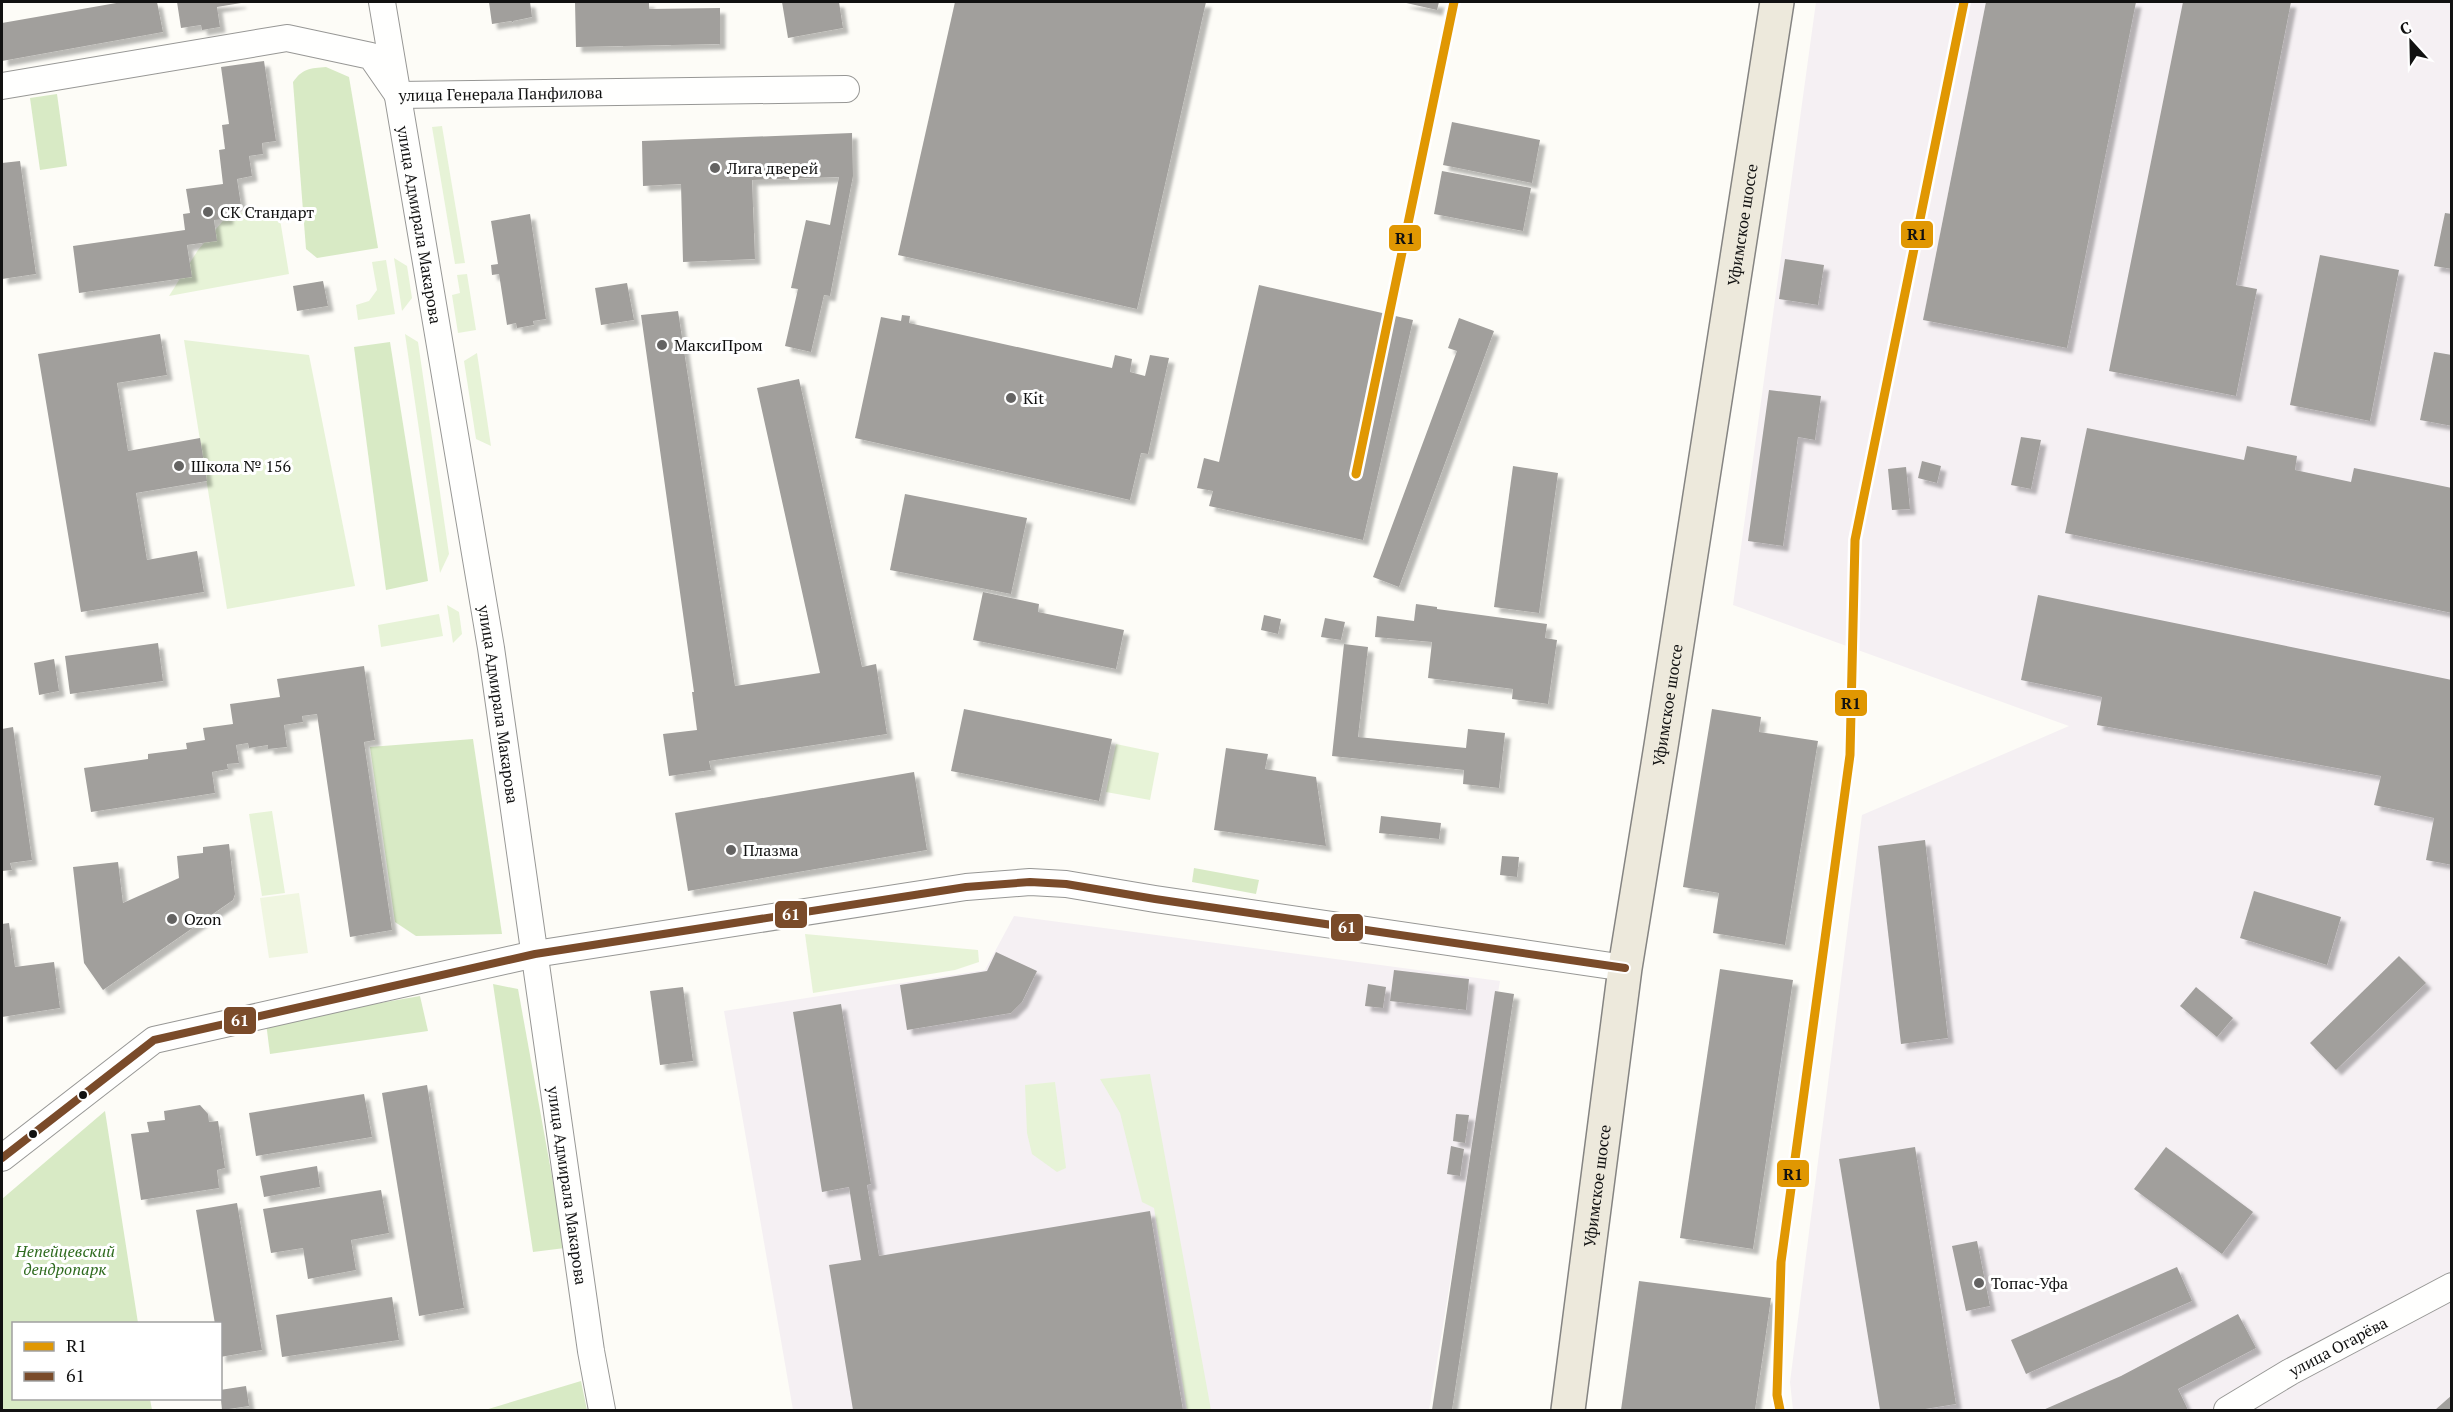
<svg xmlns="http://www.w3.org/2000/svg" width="2453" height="1412" font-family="'PT Serif',serif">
	<defs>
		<filter id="shadow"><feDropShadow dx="5.5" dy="5.5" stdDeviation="1.5" flood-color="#0004"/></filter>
	</defs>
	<rect width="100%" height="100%" fill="#fdfcf7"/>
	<!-- industrial -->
	<g fill="#f5f0f3">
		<polygon points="1816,2 2451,2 2451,1410 1793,1410 1790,1382 1862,815 2069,726 1733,605"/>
		<polygon points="1014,916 1500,981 1429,1410 793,1410 724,1011 985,970"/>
	</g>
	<!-- green -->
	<g fill="#e7f3d7">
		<polygon points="442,126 465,263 455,264 432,127"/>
		<polygon points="278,207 289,274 169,296 198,250 228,215"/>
		<polygon points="394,258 407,266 412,298 402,311"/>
		<polygon points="386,260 395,314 358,320 356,305 369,301 377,290 372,262"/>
		<polygon points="467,274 476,330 458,333 452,295 460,293 457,275"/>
		<polygon points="405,334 418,342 449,554 440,573"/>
		<polygon points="184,340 309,355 355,586 227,609"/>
		<polygon points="477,353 491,446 476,439 464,361"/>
		<polygon points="447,605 459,612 462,634 453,643"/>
		<polygon points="439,614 443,636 381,647 378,625"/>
		<polygon points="1116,744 1159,753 1150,800 1106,792"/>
		<polygon points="272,811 285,893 262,896 249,814"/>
		<polygon points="805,934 978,950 979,962 955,970 813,993"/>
		<polygon points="1150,1074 1211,1410 1187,1410 1154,1208 1142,1202 1120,1113 1100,1079"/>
		<polygon points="1055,1082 1066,1168 1057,1172 1032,1154 1027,1133 1025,1085"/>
	</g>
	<!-- forest -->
	<g fill="#d8eac5">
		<path d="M326,67L349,77L378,248L317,258L306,249L293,82C302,69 310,68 326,67Z"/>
		<polygon points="57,94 67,166 40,170 30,98"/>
		<polygon points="390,342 428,581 386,590 354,347"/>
		<polygon points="473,739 502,934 416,936 395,922 370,747"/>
		<polygon points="1194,868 1259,880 1256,894 1192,882"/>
		<polygon points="493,984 518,989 565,1248 533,1252"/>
		<polygon points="420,996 428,1031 270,1054 266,1023"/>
		<polygon points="105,1111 138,1323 14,1324 14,1398 150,1399 152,1410 2,1410 2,1199"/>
		<polygon points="581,1381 587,1410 485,1410"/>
	</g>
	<!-- pitch -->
	<polygon fill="#f0f6e1" points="299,893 308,953 269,958 260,898"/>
	<!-- building -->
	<g fill="#a19f9c" filter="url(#shadow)">
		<polygon points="122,2 157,2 163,32 2,61 2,23"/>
		<polygon points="177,2 241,2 241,3 217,7 220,27 202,30 201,25 181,28"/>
		<polygon points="489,2 530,2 532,17 513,21 514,23 511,21 492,24"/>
		<polygon points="575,2 649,2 649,9 720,8 720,44 576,47"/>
		<polygon points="782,2 839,2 843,28 788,38"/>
		<polygon points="955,2 1206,2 1137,309 898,255"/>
		<polygon points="1402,2 1439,2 1437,10"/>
		<polygon points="1986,2 2136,2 2067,348 1923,320"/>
		<polygon points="2183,2 2291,2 2236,285 2257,289 2236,396 2109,371"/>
		<polygon points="264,61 276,141 262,143 263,154 249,156 252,176 237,179 241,205 227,207 228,219 214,220 217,241 187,245 192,277 79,293 73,246 185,230 183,214 190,213 186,189 223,184 219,150 225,149 222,125 229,124 221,67"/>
		<polygon points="1452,122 1540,140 1532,183 1443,165"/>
		<polygon points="852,133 853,176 830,296 824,295 811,352 785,346 798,289 791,288 806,220 830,225 839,177 752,180 755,259 683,262 681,184 643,186 642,141"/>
		<polygon points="20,161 36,274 2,279 2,163"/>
		<polygon points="1442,171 1531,188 1523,231 1434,214"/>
		<polygon points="2445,213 2452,214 2452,269 2434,266"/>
		<polygon points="530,214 546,319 533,321 534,325 517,328 516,323 507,325 499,274 492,275 491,265 498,264 491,221"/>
		<polygon points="2320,255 2399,270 2370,421 2290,405"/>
		<polygon points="1785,259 1824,265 1818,305 1779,299"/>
		<polygon points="323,281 328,306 297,311 293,286"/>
		<polygon points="627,283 634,320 601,325 595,288"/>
		<polygon points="1259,285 1413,320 1363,540 1209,506 1213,491 1197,488 1204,458 1219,462"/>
		<polygon points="678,311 735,686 820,673 757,388 799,379 862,667 876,664 887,734 709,761 711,770 669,776 663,734 697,730 692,692 694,692 641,315"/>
		<polygon points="902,315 910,316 909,323 1112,368 1115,355 1132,359 1130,372 1145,376 1150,355 1169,358 1148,454 1141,453 1130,500 855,438 881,317 901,321"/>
		<polygon points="1459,318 1494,331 1399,587 1373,577 1457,351 1448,348"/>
		<polygon points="160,334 167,375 117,383 128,451 200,438 207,481 136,493 147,560 197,551 204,592 81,612 38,354"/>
		<polygon points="2434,352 2452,355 2452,426 2420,420"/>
		<polygon points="1769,390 1821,396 1815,440 1798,437 1783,546 1748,541"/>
		<polygon points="2087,428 2244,460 2247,446 2297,456 2295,470 2351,482 2354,468 2452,488 2452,613 2065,533"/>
		<polygon points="2021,437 2041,440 2031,489 2011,485"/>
		<polygon points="1922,461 1941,466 1937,483 1918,478"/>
		<polygon points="1513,466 1558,473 1539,613 1494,607"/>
		<polygon points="1906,467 1910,509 1892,510 1888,469"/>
		<polygon points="905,494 1027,518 1011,594 890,570"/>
		<polygon points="983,592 1039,604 1038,612 1124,630 1116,669 973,640"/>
		<polygon points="2038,595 2452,680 2452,865 2426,860 2434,818 2374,805 2381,776 2097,725 2102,697 2021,680"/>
		<polygon points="1416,604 1437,607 1437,609 1547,624 1545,638 1557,640 1548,704 1512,699 1513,689 1428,678 1432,642 1375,637 1377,616 1414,621"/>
		<polygon points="1264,615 1281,619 1278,634 1261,630"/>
		<polygon points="1325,618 1345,622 1341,640 1321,637"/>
		<polygon points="158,643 163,681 70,694 65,656"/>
		<polygon points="1344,644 1368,647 1358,737 1466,748 1468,729 1505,733 1499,788 1463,784 1464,770 1332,756"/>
		<polygon points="54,659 59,691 39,695 34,663"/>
		<polygon points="364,666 375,740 364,742 392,930 350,937 317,714 302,716 303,722 284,725 287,747 268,749 268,745 249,748 248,743 236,745 239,763 227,764 228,769 212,772 215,793 91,812 84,768 148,759 148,754 187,749 186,743 205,740 203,728 233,724 230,704 280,697 277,679"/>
		<polygon points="964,709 1112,739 1099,801 951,771"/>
		<polygon points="1712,709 1761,717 1759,732 1818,741 1785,945 1713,933 1719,893 1683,887"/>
		<polygon points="13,727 32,860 10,863 12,870 2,871 2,729"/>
		<polygon points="1226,748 1268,754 1265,769 1316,777 1326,846 1214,830"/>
		<polygon points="914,772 927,850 688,891 675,813"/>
		<polygon points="1381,816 1441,823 1439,839 1379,833"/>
		<polygon points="1925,840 1948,1038 1901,1044 1878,846"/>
		<polygon points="229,844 235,894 233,900 103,990 84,963 73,867 118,862 123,903 179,878 177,856 203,853 203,847"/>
		<polygon points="1502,856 1519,857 1517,877 1500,875"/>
		<polygon points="2254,891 2341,917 2327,965 2240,938"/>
		<polygon points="9,923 15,967 54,962 60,1008 2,1017 2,924"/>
		<polygon points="996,952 1037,971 1022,1002 1011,1013 907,1030 900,985 987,971"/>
		<polygon points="2399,956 2426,983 2336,1070 2310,1043"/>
		<polygon points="1720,969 1793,980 1753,1249 1680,1238"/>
		<polygon points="1394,970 1469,979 1466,1010 1390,1001"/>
		<polygon points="1368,984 1386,987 1383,1008 1365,1006"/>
		<polygon points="683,987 693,1061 660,1065 650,991"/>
		<polygon points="2196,987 2233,1018 2217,1037 2180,1006"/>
		<polygon points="1495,991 1514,994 1452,1410 1432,1410"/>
		<polygon points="841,1004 871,1184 867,1185 879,1256 1150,1211 1183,1410 853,1410 829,1265 861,1260 849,1187 822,1192 793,1012"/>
		<polygon points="427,1085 464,1308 419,1316 382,1093"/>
		<polygon points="364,1094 372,1137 256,1156 249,1113"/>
		<polygon points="200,1105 208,1114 209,1122 218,1121 225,1168 217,1170 219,1188 141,1200 131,1134 149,1132 147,1122 165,1120 164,1111"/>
		<polygon points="1456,1114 1469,1115 1465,1143 1453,1141"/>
		<polygon points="1451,1146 1464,1149 1460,1176 1447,1174"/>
		<polygon points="1915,1147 1956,1404 1919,1410 1880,1410 1839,1159"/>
		<polygon points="2166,1147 2253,1212 2222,1254 2134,1189"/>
		<polygon points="317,1166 320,1187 264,1197 260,1176"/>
		<polygon points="381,1190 389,1233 351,1240 356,1270 308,1279 303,1248 271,1253 263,1209"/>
		<polygon points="237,1203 262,1350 220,1357 220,1324 215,1324 196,1210"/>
		<polygon points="1977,1241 1990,1306 1966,1311 1952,1246"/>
		<polygon points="2177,1267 2192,1301 2026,1374 2011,1340"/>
		<polygon points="1639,1281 1771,1298 1755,1410 1621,1410"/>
		<polygon points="392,1297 399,1340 282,1357 276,1315"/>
		<polygon points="2238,1314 2256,1348 2178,1389 2188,1410 2043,1410 2121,1376"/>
		<polygon points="246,1386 249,1406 222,1410 220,1390"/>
		<polygon points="2452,1395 2452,1410 2435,1410"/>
	</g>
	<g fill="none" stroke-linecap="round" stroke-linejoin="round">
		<defs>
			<g id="minor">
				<path id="s1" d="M382,2L491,648L591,1351L602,1410"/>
				<path id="s2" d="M2,86L287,38L371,56L398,95L846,89"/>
				<polyline points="2,1158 154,1040 535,954 966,887 1030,882 1066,884 1155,899 1625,968"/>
				<path id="s3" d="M2227,1410L2290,1372L2452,1286"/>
			</g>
			<g id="major">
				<path id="s4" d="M1568,1410L1625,968L1661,746L1777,2"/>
			</g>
		</defs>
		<!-- minor casing -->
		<use href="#minor" stroke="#979795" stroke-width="28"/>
		<!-- major casing -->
		<use href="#major" stroke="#858482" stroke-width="36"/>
		<!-- minor -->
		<use href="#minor" stroke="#fffffe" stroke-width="26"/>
		<!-- major -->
		<use href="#major" stroke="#ede9dc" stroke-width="33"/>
		<defs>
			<polyline id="bus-1" points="2,1158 154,1040 535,954 966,887 1030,882 1066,884 1155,899 1625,968"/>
		</defs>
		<!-- bus-1 casing -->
		<use href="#bus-1" stroke="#fff" stroke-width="12"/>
		<!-- bus-1 -->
		<use href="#bus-1" stroke="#7a4b2a" stroke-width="8"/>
		<defs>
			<g id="rail-1">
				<polyline points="1356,474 1454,2"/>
				<polyline points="1780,1410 1777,1395 1781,1262 1850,755 1855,540 1964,2"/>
			</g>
		</defs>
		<!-- rail-1 casing -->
		<use href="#rail-1" stroke="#fff" stroke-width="14"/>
		<!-- rail-1 -->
		<use href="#rail-1" stroke="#e09702" stroke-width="9"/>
	</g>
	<!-- markers -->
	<g fill="#646362" stroke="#fff" stroke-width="2">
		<circle cx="715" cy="168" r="6"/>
		<circle cx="208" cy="212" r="6"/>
		<circle cx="662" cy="345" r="6"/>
		<circle cx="1011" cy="398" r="6"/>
		<circle cx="179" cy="466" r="6"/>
		<circle cx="731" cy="850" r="6"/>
		<circle cx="172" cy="919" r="6"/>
		<circle cx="1979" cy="1283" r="6"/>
	</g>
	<g fill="#111" stroke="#fff" stroke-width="2">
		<circle cx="83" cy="1095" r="5"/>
		<circle cx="33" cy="1134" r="5"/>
	</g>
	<g text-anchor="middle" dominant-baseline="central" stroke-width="6" stroke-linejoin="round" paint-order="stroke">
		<!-- street labels -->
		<g font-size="16" fill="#111" stroke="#fff">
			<text stroke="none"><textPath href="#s2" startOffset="525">улица Генерала Панфилова</textPath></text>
			<text stroke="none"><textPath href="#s1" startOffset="226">улица Адмирала Макарова</textPath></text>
			<text stroke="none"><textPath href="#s4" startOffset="1198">Уфимское шоссе</textPath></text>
			<text stroke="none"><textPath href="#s1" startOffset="712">улица Адмирала Макарова</textPath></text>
			<text stroke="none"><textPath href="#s4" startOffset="712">Уфимское шоссе</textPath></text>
			<text stroke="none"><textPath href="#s1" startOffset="1198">улица Адмирала Макарова</textPath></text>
			<text stroke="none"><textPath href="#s4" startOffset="226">Уфимское шоссе</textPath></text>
			<text stroke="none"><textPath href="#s3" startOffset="128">улица Огарёва</textPath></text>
		</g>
		<!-- poi labels -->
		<g font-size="16" fill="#111" stroke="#fff" text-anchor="start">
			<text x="727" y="168">Лига дверей</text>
			<text x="220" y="212">СК Стандарт</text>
			<text x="674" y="345">МаксиПром</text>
			<text x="1023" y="398">Kit</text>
			<text x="191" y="466">Школа № 156</text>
			<text x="743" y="850">Плазма</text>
			<text x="184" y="919">Ozon</text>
			<text x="1991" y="1283">Топас-Уфа</text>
		</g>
		<!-- park labels -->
		<g font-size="16" font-style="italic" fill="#2f6b1f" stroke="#fff">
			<text x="65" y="1251">Непейцевский<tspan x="65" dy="18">дендропарк</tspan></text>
		</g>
	</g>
	<g stroke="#fff" stroke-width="2">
		<rect x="1900" y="220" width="34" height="29" rx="6" fill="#e09702"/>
		<rect x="1388" y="224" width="34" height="28" rx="6" fill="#e09702"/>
		<rect x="1834" y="689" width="34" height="28" rx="6" fill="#e09702"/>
		<rect x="774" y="900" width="34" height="29" rx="6" fill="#7a4b2a"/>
		<rect x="1330" y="913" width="34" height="29" rx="6" fill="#7a4b2a"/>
		<rect x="223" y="1006" width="34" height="29" rx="6" fill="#7a4b2a"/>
		<rect x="1776" y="1159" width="34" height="29" rx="6" fill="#e09702"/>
	</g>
	<g font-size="16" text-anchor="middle" font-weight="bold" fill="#fff">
		<text x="791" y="920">61</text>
		<text x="1347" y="933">61</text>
		<text x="240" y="1026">61</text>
	</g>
	<g font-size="16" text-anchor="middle" font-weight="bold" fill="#111">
		<text x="1917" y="240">R1</text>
		<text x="1405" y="244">R1</text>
		<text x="1851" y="709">R1</text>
		<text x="1793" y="1180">R1</text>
	</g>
	<!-- border -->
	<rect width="2453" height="1412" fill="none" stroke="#111111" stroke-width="6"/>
	<!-- legend -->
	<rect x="12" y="1322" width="210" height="78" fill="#ffffff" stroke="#a0a0a0" stroke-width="1.5"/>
	<rect x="24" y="1342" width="30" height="9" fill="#e09702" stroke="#a0a0a0" stroke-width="1.5"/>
	<text x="66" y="1352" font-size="18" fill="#111111">R1</text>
	<rect x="24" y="1372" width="30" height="9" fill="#7a4b2a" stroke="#a0a0a0" stroke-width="1.5"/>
	<text x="66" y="1382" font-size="18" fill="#111111">61</text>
	<!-- north arrow -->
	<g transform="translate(2411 42) rotate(338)" stroke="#ffffff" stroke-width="4.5" paint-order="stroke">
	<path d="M0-4.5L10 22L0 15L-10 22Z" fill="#111111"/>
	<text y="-9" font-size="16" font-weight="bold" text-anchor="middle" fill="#111111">С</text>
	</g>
</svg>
